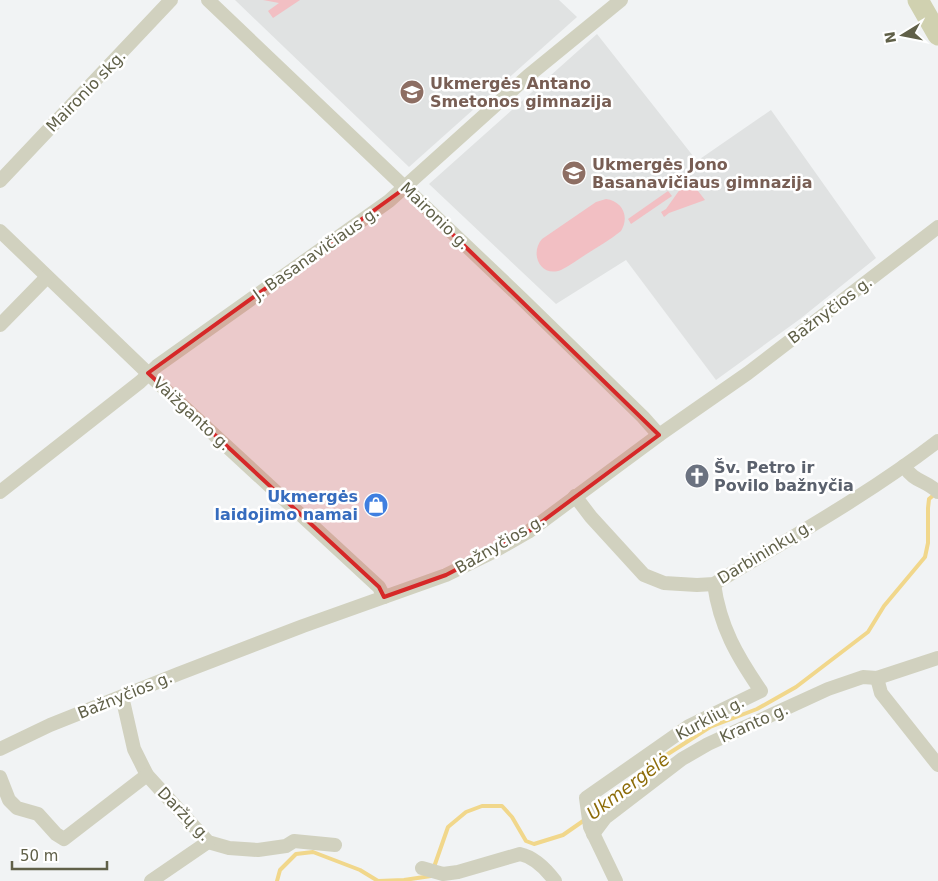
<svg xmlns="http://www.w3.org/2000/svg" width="938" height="881" font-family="'DejaVu Sans',sans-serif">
	<rect width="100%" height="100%" fill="#f1f3f4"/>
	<!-- education -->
	<g fill="#e0e2e2">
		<polygon points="235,0 559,0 577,17 409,167"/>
		<polygon points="597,34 697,161 771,110 876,258 800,319 716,380 626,260 556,304 429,184"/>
	</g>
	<!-- green -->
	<g fill="#f2bfc3">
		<polygon points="263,0 300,0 273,18 268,11 279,3"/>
		<polygon points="688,178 705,200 669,213 664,217 661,212 666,209"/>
		<polygon points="668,191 672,196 631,224 628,219"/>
		<path d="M606,199C622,201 630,216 621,231C610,240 597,247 585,255C577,260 569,266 561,270C541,278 529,254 542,239L596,202Z"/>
	</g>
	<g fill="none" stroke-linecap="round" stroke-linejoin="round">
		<!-- stream -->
		<g stroke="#f1d78b" stroke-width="4">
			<polyline points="591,815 657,761 710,727 757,709 796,687 868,632 884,606 925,557 928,543 928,508 929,499 936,493"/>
			<polyline points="434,867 448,827 466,812 482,806 502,806 512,817 526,841 534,844 563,835 586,819"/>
			<polyline points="277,881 280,870 296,854 313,852 360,870 378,881 404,880 431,876"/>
		</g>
		<!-- street -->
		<g stroke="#d1d1bf" stroke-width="14">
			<polyline points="208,0 521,298 643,417 659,435"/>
			<polyline points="0,181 171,0"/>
			<polyline points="0,231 156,381 379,587 384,597"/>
			<polyline points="0,325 47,277"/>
			<path d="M904,466C915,483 924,479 938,492"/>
			<polyline points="0,492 140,382 157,366 389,201 528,76 621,0"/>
			<path d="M575,496L591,517L644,575L664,583L697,585L714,584C790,538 868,495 938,441"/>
			<polyline points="877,678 881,693 938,765"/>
			<polyline points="121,697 124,705 134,749 147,775 208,842 229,848 258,850 286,846 294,841 335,845"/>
			<polyline points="0,749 50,725 178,674 303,626 446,575 493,552 528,532 659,435 748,373 938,227"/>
			<polyline points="0,777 9,800 17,808 38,814 56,834 64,839 147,775"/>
			<polyline points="593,834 605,818 682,759 708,744 828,689 863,677 877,678 938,658"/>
			<path d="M422,868L443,874L458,872L520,854C534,857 546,869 555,881"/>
			<polyline points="151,881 208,842"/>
			<path d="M616,881L590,827L586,798L689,726L761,691C737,656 720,627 714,584"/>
		</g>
		<!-- primary -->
		<polyline stroke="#d0d1b0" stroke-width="21" points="918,0 938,35"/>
	</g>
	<!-- marked area -->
	<path fill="#d62828" fill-opacity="0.2" stroke="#d62828" stroke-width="4" stroke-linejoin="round" d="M405,188L659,435L528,532L446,575L384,597L379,587L148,373Z"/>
	<!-- icons -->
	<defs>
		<symbol id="school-disc" viewBox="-11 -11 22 22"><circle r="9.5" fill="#8d6e63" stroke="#fff"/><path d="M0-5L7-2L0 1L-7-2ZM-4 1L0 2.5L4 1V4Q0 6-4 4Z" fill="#fff"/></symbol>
		<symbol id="church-disc" viewBox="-11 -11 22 22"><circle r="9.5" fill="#6b7280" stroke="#fff"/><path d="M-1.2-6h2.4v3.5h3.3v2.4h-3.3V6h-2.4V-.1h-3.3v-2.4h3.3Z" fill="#fff"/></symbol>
		<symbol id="shop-disc" viewBox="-11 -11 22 22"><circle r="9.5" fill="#3f7fe0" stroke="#fff"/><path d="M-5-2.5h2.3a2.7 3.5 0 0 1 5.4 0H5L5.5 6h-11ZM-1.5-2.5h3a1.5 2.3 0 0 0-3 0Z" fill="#fff"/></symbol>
	</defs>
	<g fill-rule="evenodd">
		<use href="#school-disc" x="398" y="78" width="28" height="28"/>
		<use href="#school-disc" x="560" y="159" width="28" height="28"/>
		<use href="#church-disc" x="683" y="462" width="28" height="28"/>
		<use href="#shop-disc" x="362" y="491" width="28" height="28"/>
	</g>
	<g text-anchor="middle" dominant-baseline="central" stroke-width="5" stroke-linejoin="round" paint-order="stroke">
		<!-- education labels -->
		<g font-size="16" font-weight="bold" fill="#785e54" stroke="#fff" text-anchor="start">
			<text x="430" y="83">Ukmergės Antano<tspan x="430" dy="18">Smetonos gimnazija</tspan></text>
			<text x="592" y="164">Ukmergės Jono<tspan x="592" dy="18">Basanavičiaus gimnazija</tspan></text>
		</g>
		<!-- street labels -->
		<g font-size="16" fill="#606048" stroke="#fff">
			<text transform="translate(86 91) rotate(-46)">Maironio skg.</text>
			<text transform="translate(435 216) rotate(44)">Maironio g.</text>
			<text transform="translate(316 253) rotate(-35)">J. Basanavičiaus g.</text>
			<text transform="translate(830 310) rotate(-37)">Bažnyčios g.</text>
			<text transform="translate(192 414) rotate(43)">Vaižganto g.</text>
			<text transform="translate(500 544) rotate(-30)">Bažnyčios g.</text>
			<text transform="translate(765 552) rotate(-31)">Darbininkų g.</text>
			<text transform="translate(125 695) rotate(-22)">Bažnyčios g.</text>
			<text transform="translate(710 718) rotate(-28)">Kurklių g.</text>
			<text transform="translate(754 723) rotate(-24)">Kranto g.</text>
			<text transform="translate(184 814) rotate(46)">Daržų g.</text>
		</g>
		<!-- worship labels -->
		<g font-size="16" font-weight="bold" fill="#5b616d" stroke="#fff" text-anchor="start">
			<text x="714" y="467">Šv. Petro ir<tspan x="714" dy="18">Povilo bažnyčia</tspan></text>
		</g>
		<!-- shop labels -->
		<g font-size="16" font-weight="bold" fill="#366cbe" stroke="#fff" text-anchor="end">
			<text x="358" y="496">Ukmergės<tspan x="358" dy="18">laidojimo namai</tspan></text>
		</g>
		<!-- water labels -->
		<g font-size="18" font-style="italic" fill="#8d6c09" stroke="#fff">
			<text transform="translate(628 786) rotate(-37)">Ukmergėlė</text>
		</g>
	</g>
	<!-- north arrow -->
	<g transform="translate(903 35) rotate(260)" stroke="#ffffff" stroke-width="4" paint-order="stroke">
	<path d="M0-4L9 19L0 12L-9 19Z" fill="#606048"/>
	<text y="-8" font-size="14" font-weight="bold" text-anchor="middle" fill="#606048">N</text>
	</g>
	<!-- scale -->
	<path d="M12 861v8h95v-8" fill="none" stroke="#606048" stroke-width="2.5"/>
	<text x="20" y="861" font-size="15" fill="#606048" stroke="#ffffff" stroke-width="4" paint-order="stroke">50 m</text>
</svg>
